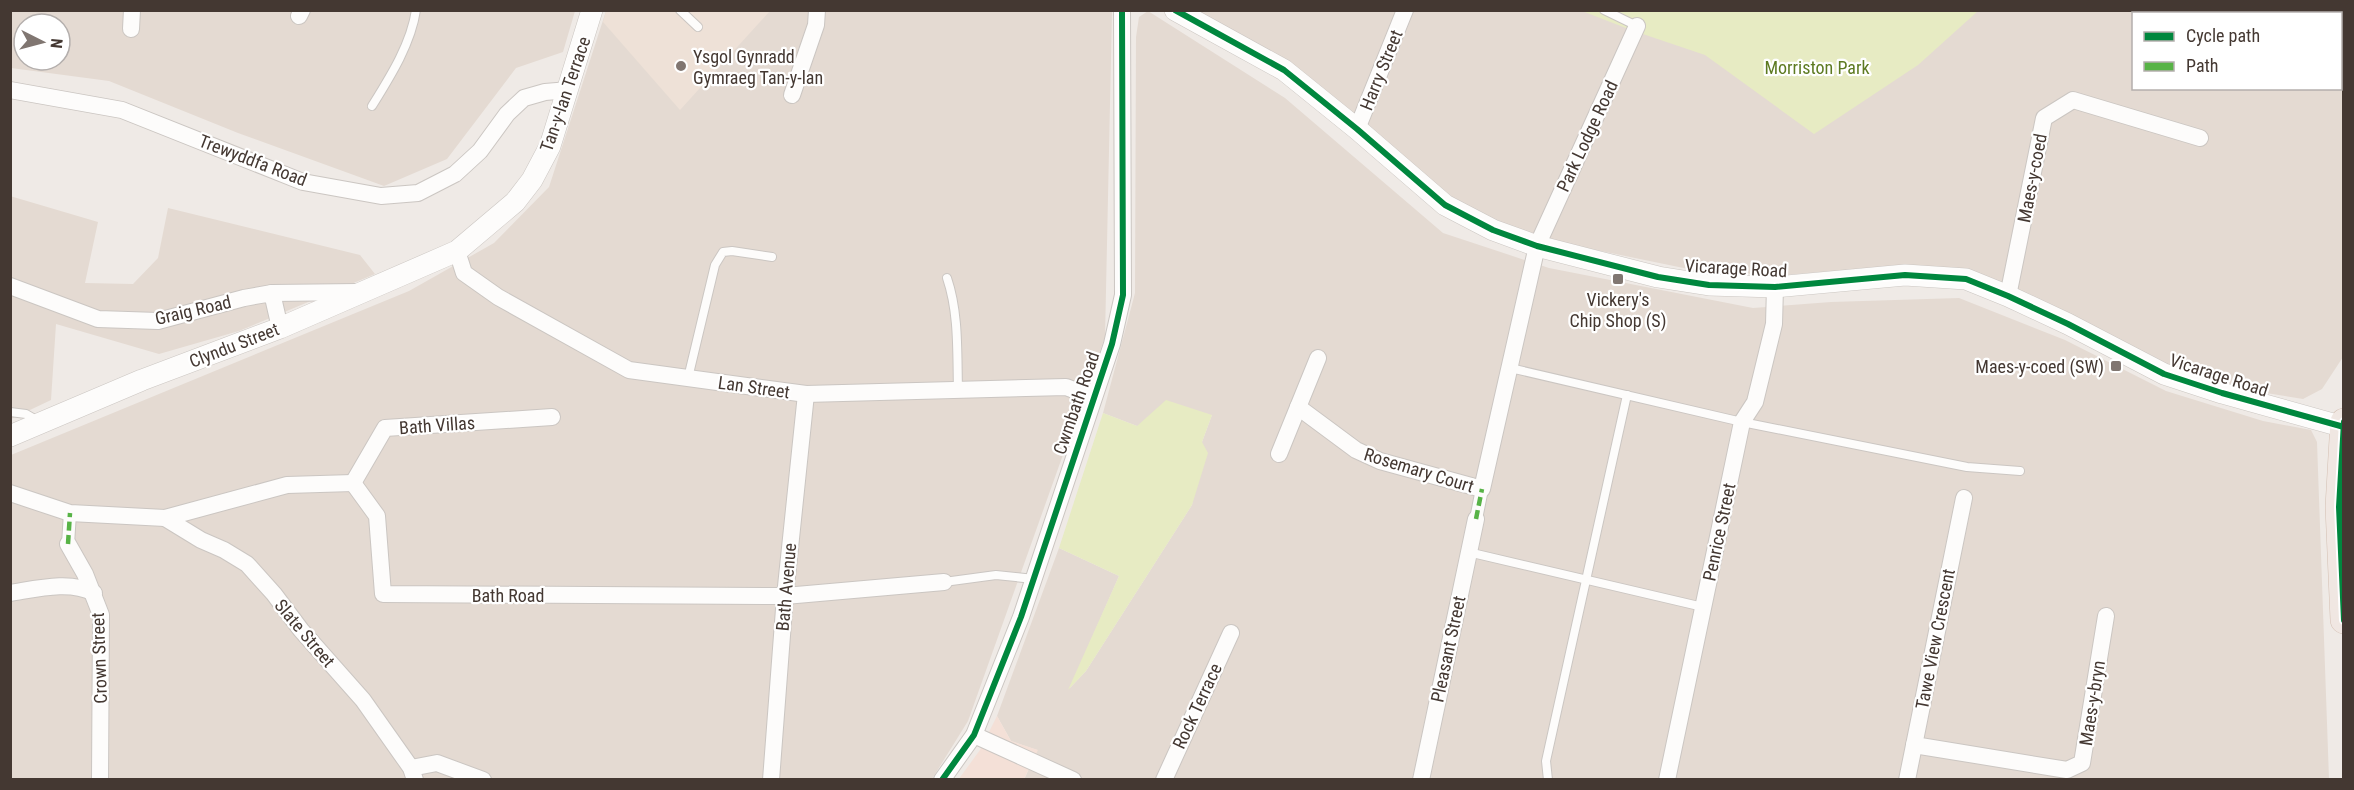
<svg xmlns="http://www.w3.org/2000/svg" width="2354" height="790" font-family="'Roboto Condensed',sans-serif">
	<rect width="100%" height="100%" fill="#efeae6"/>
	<!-- residential -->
	<g fill="#e4dad2" fill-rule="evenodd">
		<path d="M11,11H575L563,52L516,68L447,159L384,186L238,133L109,81L11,68ZM24,24H60V60H24Z"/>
		<polygon points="606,11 1112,11 1105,337 968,721 932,779 11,780 11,455 409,291 494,243 549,187"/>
		<polygon points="1148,11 1285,98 1443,233 1549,268 1753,308 1831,302 1959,298 2065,340 2166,391 2263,421 2311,430 2317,442 2329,779 1024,780 1037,750 1011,741 997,716 1059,548 1119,576 1070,688 1086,671 1192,505 1202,442 1212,415 1137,426 1103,413 1135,293 1136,37 1139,17"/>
		<path d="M1185,11H2343V357L2322,389L2303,399L2260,392L2189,375L1999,282L1907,265L1784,275L1703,272L1533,237L1454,200ZM2134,14H2340V88H2134Z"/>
		<polygon points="10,196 98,222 85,283 133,284 158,258 168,208 360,255 375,274 239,331 159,354 56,324 51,400 11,419"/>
	</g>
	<!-- commercial -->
	<polygon fill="#f4e0d7" points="997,716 1011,741 1038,750 1024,779 958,780 980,750"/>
	<!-- education -->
	<polygon fill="#eee1d7" points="606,11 770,11 680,110 603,22"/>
	<!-- green -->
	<g fill="#e7ebc3">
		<polygon points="1582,11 1978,11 1918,65 1814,134 1705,55 1631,30"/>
		<polygon points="1166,400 1212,415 1202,442 1208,453 1192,505 1086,671 1068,690 1119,576 1059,548 1103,413 1137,426"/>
	</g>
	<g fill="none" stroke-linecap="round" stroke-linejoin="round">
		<defs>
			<g id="service">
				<polyline points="680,10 698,27"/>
				<polyline points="1604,10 1637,26"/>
				<path d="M372,106C390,77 411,44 416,10"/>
				<path d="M947,278C959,313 957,353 958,390"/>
				<polyline points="1510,368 1742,422 1967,467 2020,471"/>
				<polyline points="688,378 715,265 723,252 732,251 772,257"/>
				<polyline points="10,412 26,414 38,421"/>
				<polyline points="1468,552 1703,607"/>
				<polyline points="944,582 996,575 1034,579"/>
				<polyline points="1548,780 1546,761 1627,395"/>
			</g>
			<g id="pedestrian">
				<polyline points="1476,519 1482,489"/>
				<polyline points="68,544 70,513"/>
			</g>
			<g id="minor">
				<polyline points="299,16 302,10"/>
				<polyline points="131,29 132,10"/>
				<polyline points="10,90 122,110 303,182 381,196 418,193 455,174 480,151 507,114 524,98 545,92 569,90"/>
				<polyline points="792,95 816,25 817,10"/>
				<polyline points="1357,129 1405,10"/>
				<polyline points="457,251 464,273 498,297 629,370 806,394 1066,387 1093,397"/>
				<polyline points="10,286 98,319 158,321 244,298 272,293 280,328"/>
				<polyline points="272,293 358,292"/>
				<polyline points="2008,296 2044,118 2073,100 2200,138"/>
				<polyline points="1298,407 1356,450 1380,461 1482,489 1537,246 1637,26"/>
				<polyline points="1279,454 1318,358"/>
				<polyline points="353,483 377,516 383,594 785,596 944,582"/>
				<polyline points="353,483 385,428 552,417"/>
				<polyline points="10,493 70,513 165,518 287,485 353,483"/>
				<polyline points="165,518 201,540 224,550 247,564 274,594 301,630 363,700 411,768 415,780"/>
				<polyline points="68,544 85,574 101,615 100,780"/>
				<path d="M10,593C36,589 70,580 94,593"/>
				<polyline points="974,735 1073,780"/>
				<polyline points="1914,745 2067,770 2082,763 2106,616"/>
				<polyline points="411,768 437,763 483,780"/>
				<polyline points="771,780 785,596 806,394"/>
				<polyline points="942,780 974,735 1021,617 1112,344 1123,295 1122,10"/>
				<polyline points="1164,780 1231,633"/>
				<polyline points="1421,780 1476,519"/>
				<polyline points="1667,780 1742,422 1755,402 1774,324 1775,287"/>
				<polyline points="1907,780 1964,498"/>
			</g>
			<g id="tertiary">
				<polyline points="1175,10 1284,70 1357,129 1445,205 1493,230 1537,246 1658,277 1709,285 1775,287 1905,275 1966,279 2008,296 2068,324 2164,374 2222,393 2344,427"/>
				<polyline points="10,436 142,380 280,328 457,251 515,202 532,180 550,146 592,10"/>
			</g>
			<polyline id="primary" points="2344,422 2339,507 2344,620"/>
		</defs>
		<!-- service casing -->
		<use href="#service" stroke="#cbc6c2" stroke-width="10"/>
		<!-- pedestrian casing -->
		<use href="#pedestrian" stroke="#cbc6c2" stroke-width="14"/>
		<!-- minor casing -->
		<use href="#minor" stroke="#cbc6c2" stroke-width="18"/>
		<!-- tertiary casing -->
		<use href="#tertiary" stroke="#cbc6c2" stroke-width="22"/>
		<!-- primary casing -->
		<use href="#primary" stroke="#d3bfb2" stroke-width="28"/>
		<!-- service -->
		<use href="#service" stroke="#fdfcfb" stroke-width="8"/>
		<!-- pedestrian -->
		<use href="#pedestrian" stroke="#fdfcfb" stroke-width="12"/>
		<!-- minor -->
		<use href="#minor" stroke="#fdfcfb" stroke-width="16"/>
		<!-- tertiary -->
		<use href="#tertiary" stroke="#fdfcfb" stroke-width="21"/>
		<!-- primary -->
		<use href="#primary" stroke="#f0e7e2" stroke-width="27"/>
		<!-- quiet -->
		<g stroke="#57b346" stroke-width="4.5" stroke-dasharray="9 4.5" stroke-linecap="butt">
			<polyline points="1476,519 1482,489"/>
			<polyline points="68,544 70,513"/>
		</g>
		<defs>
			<g id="cycleway">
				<polyline points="1175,10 1284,70 1357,129 1445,205 1493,230 1537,246 1658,277 1709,285 1775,287 1905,275 1966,279 2008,296 2068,324 2164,374 2222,393 2344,427"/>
				<polyline points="2344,422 2339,507 2344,620"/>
				<polyline points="942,780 974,735 1021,617 1112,344 1123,295 1122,10"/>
			</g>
		</defs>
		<!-- cycleway casing -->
		<use href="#cycleway" stroke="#fff" stroke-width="10"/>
		<!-- cycleway -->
		<use href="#cycleway" stroke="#00873e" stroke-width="6"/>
	</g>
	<!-- markers -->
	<g fill="#807671" stroke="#fff" stroke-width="2">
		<circle cx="681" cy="66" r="6"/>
		<rect x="1612" y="273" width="12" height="12" rx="3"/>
		<rect x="2110" y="360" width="12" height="12" rx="3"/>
	</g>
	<g text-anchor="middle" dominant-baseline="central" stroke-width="4.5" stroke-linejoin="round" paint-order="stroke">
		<!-- poi labels -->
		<g font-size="18" fill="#443832" stroke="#fff" text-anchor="start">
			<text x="693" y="56">Ysgol Gynradd<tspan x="693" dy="21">Gymraeg Tan-y-lan</tspan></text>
			<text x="1618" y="299" text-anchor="middle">Vickery's<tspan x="1618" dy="21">Chip Shop (S)</tspan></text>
			<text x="2104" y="366" text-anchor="end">Maes-y-coed (SW)</text>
		</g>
		<!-- park labels -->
		<g font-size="18" fill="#5d7a21" stroke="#fff">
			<text x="1817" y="67">Morriston Park</text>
		</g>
		<!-- street labels -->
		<g font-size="18" fill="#443832" stroke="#fff">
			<text transform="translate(1381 70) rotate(-68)">Harry Street</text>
			<text transform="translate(565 94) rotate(-71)">Tan-y-lan Terrace</text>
			<text transform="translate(1587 136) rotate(-65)">Park Lodge Road</text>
			<text transform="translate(253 160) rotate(21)">Trewyddfa Road</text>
			<text transform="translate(2032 178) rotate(-79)">Maes-y-coed</text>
			<text transform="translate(1736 268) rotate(3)">Vicarage Road</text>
			<text transform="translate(193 310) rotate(-13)">Graig Road</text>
			<text transform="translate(234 345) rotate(-21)">Clyndu Street</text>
			<text transform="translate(2219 375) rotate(18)">Vicarage Road</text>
			<text transform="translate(754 387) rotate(8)">Lan Street</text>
			<text transform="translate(1076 403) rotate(-71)">Cwmbath Road</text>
			<text transform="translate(437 425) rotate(-4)">Bath Villas</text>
			<text transform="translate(1419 470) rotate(17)">Rosemary Court</text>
			<text transform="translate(1719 532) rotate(-78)">Penrice Street</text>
			<text transform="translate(786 587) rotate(-85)">Bath Avenue</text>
			<text x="508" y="595">Bath Road</text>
			<text transform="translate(305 633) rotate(50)">Slate Street</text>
			<text transform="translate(1935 639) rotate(-79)">Tawe View Crescent</text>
			<text transform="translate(1448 649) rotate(-78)">Pleasant Street</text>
			<text transform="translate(99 658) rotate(-92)">Crown Street</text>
			<text transform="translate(2092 703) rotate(-81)">Maes-y-bryn</text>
			<text transform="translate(1197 706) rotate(-65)">Rock Terrace</text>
		</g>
	</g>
	<!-- border -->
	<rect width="2354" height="790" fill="none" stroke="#443832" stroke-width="24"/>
	<!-- legend -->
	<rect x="2132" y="12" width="210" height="78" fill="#ffffff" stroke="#b4afad" stroke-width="1.5"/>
	<rect x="2144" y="32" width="30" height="9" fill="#00873e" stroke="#b4afad" stroke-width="1.5"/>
	<text x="2186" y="42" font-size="18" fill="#443832">Cycle path</text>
	<rect x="2144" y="62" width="30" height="9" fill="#57b346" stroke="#b4afad" stroke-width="1.5"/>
	<text x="2186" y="72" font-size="18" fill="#443832">Path</text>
	<!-- north arrow -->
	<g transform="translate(42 42) rotate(96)"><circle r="28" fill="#ffffff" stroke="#b4afad" stroke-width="1.5"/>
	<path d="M0-4.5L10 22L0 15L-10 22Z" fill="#807671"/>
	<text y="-9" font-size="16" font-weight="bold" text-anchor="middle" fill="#443832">N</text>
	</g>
</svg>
